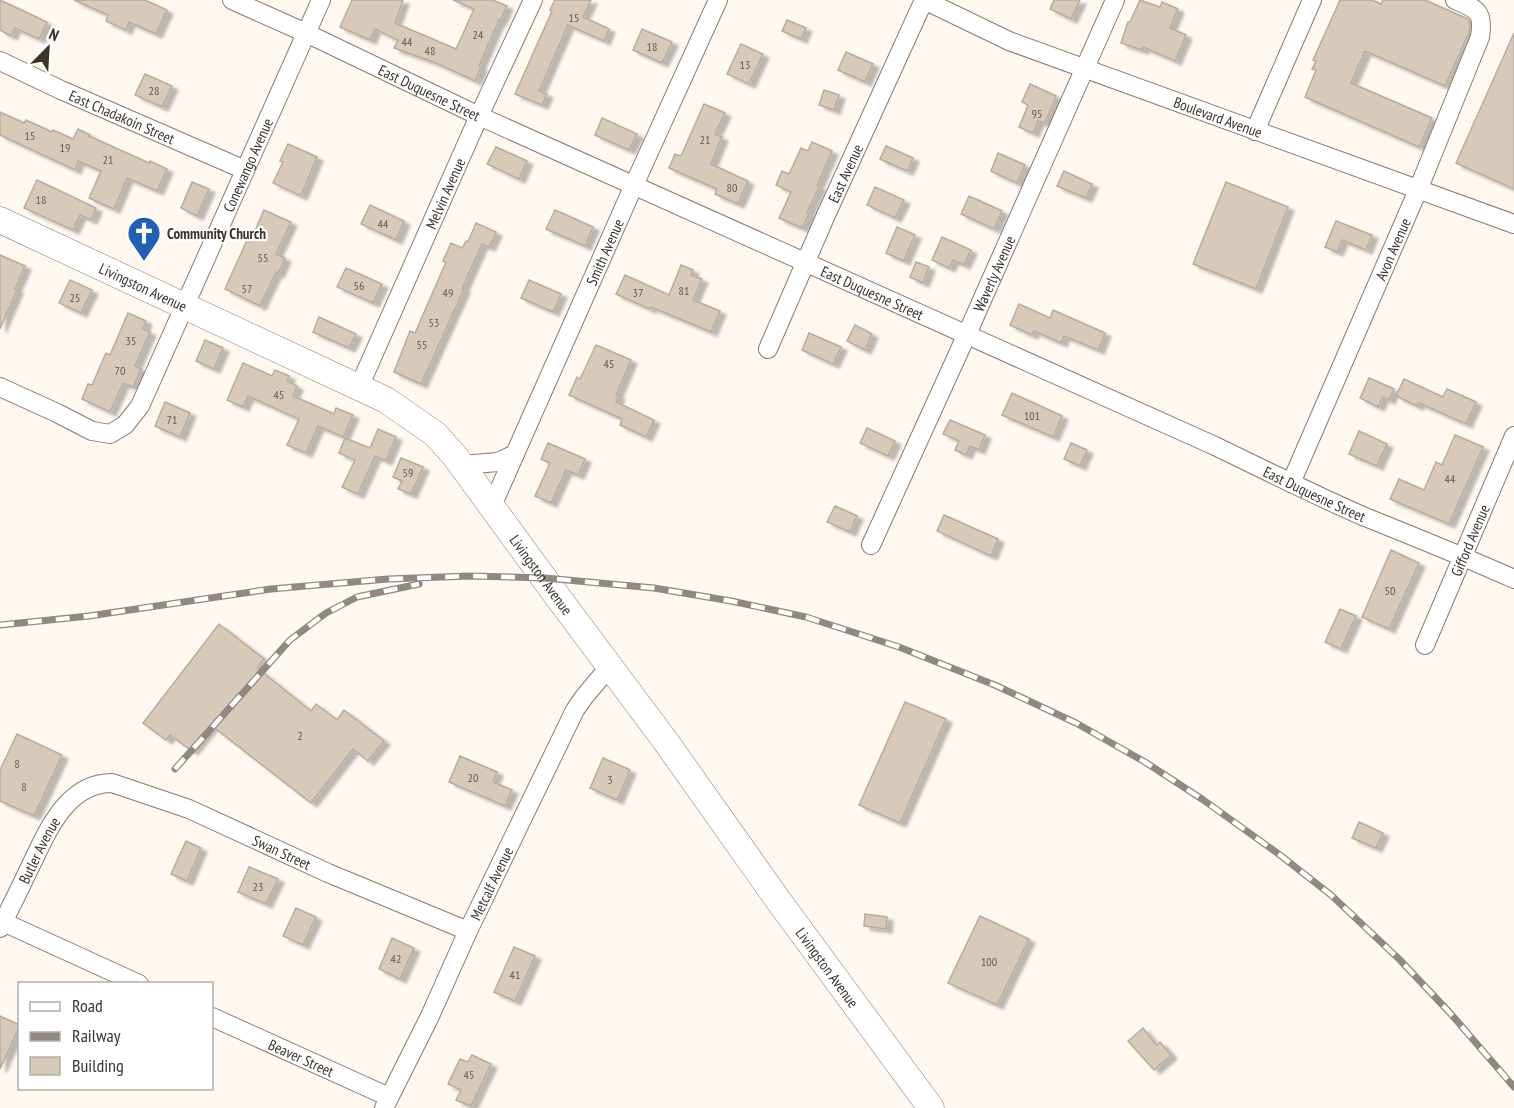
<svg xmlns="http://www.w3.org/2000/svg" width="1514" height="1108" font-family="'PT Sans Narrow',sans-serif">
	<defs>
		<filter id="shadow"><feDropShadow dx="6" dy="4" stdDeviation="1.5" flood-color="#0004"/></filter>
	</defs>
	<rect width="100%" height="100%" fill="#fef8f1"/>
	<!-- building -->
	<g fill="#d8cab8" stroke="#baac9b" stroke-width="1.5" filter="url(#shadow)">
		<polygon points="0,0 47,22 39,39 15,28 11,36 0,30"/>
		<polygon points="74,0 145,0 167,10 156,34 129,22 126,30 106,21 108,15"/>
		<polygon points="352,0 403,0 395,23 456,49 474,9 453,0 493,0 507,6 500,21 499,20 479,66 481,67 475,81 436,63 394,48 398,40 375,29 370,40 340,27"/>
		<polygon points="555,0 591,0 583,17 609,29 604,41 568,25 539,91 547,94 542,105 515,94 552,11 550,10"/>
		<polygon points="1054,0 1080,0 1071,19 1050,9"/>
		<polygon points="1140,0 1160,7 1162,2 1178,9 1170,28 1186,35 1175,61 1143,47 1142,50 1121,43 1128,22 1130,22"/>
		<polygon points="1340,0 1372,0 1381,4 1383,0 1425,0 1468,19 1469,20 1470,30 1445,86 1365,51 1351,83 1432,118 1419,147 1305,97 1316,70 1312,69 1316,61 1313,60"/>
		<polygon points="787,20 806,28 801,39 782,31"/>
		<polygon points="642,29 672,42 662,63 633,50"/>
		<polygon points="1514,33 1514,189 1456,163"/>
		<polygon points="741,44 763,54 749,84 727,74"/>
		<polygon points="846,52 873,64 865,82 838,70"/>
		<polygon points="145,74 172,86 162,107 135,95"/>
		<polygon points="1030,84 1056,96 1045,123 1038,121 1033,133 1019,127 1028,105 1022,102"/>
		<polygon points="824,90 839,95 834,110 819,105"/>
		<polygon points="704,104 725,113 715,134 722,137 711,164 748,181 738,204 715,194 717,189 669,168 675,154 681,156"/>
		<polygon points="0,112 24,123 26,120 52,132 53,130 73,139 78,129 90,135 89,136 149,163 150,161 167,169 157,191 127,178 114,209 89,198 101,171 78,161 75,170 0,135"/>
		<polygon points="602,118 637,134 629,150 595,135"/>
		<polygon points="812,142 832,151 817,186 819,187 807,213 809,214 802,228 779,218 791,192 776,185 782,171 789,174 801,148 808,151"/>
		<polygon points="288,144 317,157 301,196 273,183 283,162 280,161"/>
		<polygon points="886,146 913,158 907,171 880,159"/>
		<polygon points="496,147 527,161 519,179 487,164"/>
		<polygon points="998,153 1025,165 1017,183 991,171"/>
		<polygon points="1064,171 1092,184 1086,198 1057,186"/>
		<polygon points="37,180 96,208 91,220 80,215 73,230 24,208"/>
		<polygon points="192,182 209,189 197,216 181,208"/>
		<polygon points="1226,182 1288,207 1256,289 1193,264"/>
		<polygon points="875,187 904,200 895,218 867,205"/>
		<polygon points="969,196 1002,211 994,229 961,214"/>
		<polygon points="370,205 404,221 396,240 361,224"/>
		<polygon points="264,210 291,222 276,254 285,258 278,274 276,272 260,306 225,289 247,240 250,242"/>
		<polygon points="555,210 593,227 585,246 546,229"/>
		<polygon points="1336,221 1372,235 1366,250 1342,240 1337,252 1325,247"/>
		<polygon points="476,223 496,232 489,247 482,244 462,289 464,289 421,384 394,372 410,331 415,333 446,262 443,261 451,243 462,248 466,241 468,242"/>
		<polygon points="897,227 915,235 904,261 886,253"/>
		<polygon points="942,237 971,250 964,265 953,260 949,268 932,260"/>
		<polygon points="0,255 25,266 15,289 17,290 0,329"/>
		<polygon points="916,262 929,267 923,283 910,277"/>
		<polygon points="681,265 693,270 691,275 702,279 693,300 720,311 711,332 651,307 650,309 616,294 625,275 669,295"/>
		<polygon points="346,268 382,284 373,303 337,287"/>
		<polygon points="70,280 92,290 81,313 59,303"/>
		<polygon points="529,280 561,294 553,312 521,298"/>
		<polygon points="1019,304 1050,318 1053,310 1105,333 1098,350 1064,336 1061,343 1034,331 1032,335 1010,325"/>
		<polygon points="128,313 146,321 143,329 150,332 135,366 141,369 133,387 123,383 110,412 82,399 88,384 92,385 106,353 110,355"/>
		<polygon points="319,317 356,334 349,348 313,332"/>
		<polygon points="855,325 872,334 865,350 847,341"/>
		<polygon points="809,333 841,347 833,364 802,350"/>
		<polygon points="205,340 223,348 214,369 196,361"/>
		<polygon points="596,345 631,360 616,395 619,396 616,402 654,420 646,437 620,425 622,419 569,395 577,377 580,379"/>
		<polygon points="243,363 272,376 275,370 289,376 287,381 297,386 293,396 334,414 336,408 353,415 343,437 318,426 306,453 287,445 299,419 248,396 243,407 227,400"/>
		<polygon points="1369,378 1394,389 1389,400 1383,397 1378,407 1360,398"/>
		<polygon points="1404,379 1443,397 1447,389 1476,402 1466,424 1419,403 1417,406 1396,396"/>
		<polygon points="1012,393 1062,416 1053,437 1002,415"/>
		<polygon points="165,402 190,413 180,437 155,426"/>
		<polygon points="950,420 985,435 979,450 970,446 966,455 955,450 959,441 943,434"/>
		<polygon points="867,428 895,441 888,456 860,443"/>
		<polygon points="378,429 396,437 386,461 375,456 358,494 342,487 355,460 339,453 345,438 370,448"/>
		<polygon points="1359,431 1387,444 1377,466 1349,454"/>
		<polygon points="1455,435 1483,447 1449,524 1390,499 1399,479 1424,490 1436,462 1442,465"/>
		<polygon points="548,443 585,459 578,475 566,470 551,503 535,496 550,463 541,459"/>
		<polygon points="1071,443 1087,450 1080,466 1064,459"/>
		<polygon points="401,458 423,467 411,494 398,489 402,481 393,477"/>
		<polygon points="835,506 857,516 850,532 827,522"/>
		<polygon points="944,515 998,539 991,556 937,531"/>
		<polygon points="1391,550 1419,563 1389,629 1362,617"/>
		<polygon points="1340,609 1356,616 1341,649 1325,642"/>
		<polygon points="219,624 264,659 257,668 311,711 316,704 337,720 344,710 384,741 368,761 353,749 311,803 212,726 192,751 170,735 166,740 143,723"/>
		<polygon points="905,702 946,719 900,823 859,805"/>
		<polygon points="17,734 62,755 34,816 0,801 0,770"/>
		<polygon points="460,756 497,772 493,782 512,790 505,806 449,782"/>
		<polygon points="603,758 630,770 617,800 590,788"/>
		<polygon points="1359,822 1383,833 1376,848 1352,838"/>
		<polygon points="186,841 201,848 187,881 171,874"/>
		<polygon points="249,867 278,879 266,904 238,892"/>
		<polygon points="296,908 316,917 303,945 283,936"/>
		<polygon points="865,914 887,917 886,929 864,926"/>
		<polygon points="980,916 1029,939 997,1005 948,983"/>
		<polygon points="392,938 414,948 400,979 379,969"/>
		<polygon points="514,947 535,956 515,1001 494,992"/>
		<polygon points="0,1016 20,1025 0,1069"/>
		<polygon points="1143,1028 1156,1045 1160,1042 1171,1055 1154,1070 1128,1041"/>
		<polygon points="472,1055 491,1064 471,1106 456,1100 461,1090 448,1084 460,1059 468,1062"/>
	</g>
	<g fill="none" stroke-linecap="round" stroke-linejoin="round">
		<defs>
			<g id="street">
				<path id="s1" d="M232,0L306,33L479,116L1215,446C1265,470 1314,495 1365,517C1415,537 1465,557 1514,579"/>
				<path id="s2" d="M0,61L61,90L245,170"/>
				<polyline points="1255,131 1312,0"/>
				<path id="s3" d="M768,349L826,215L924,0L1009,41L1514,224"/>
				<path id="s4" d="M0,387L57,413L92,431L110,434L125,425L140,406L321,0"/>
				<path id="s5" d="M359,387L479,116L533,0"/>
				<polyline points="462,465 498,462 515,454"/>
				<path id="s6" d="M1291,483L1418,190L1480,37C1484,11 1477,9 1455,0"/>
				<path id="s7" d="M492,506L634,185L718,0"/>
				<path id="s8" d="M871,545L967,334L1115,0"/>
				<path id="s9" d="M1425,645L1514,436"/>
				<polyline points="3,922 139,984"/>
				<path id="s10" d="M0,928C11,907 21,886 31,865C48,830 67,783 112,783L189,809L328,873L468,931"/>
				<path id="s11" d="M212,1017L389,1097"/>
				<path id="s12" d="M384,1108L430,1016L468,931L575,710L584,697L610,666"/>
			</g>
			<g id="secondary">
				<path id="s13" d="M0,220L386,400L435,434L454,455L557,596L664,739L778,900L931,1108"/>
			</g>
		</defs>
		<!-- street casing -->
		<use href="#street" stroke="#887b6b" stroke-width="20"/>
		<!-- secondary casing -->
		<use href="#secondary" stroke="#887b6b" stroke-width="27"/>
		<!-- street -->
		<use href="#street" stroke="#fff" stroke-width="18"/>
		<!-- secondary -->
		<use href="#secondary" stroke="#fff" stroke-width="26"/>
		<defs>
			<g id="rail">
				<polyline points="0,625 89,616 271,589 388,579 469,576 545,578 654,588 731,601 806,617 899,647 997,686 1076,723 1145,762 1202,799 1280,855 1331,895 1400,960 1451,1014 1514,1087"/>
				<polyline points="175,769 290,640 326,613 357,597 419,584"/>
			</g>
		</defs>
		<!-- rail casing -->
		<use href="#rail" stroke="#8f8982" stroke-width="7"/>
		<!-- rail -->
		<use href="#rail" stroke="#fff" stroke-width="4.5" stroke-dasharray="14" stroke-linecap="butt"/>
	</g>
	<!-- icons -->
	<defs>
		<symbol id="church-pin" viewBox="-11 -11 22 30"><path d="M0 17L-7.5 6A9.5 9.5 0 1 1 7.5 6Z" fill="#2260b2" stroke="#fff"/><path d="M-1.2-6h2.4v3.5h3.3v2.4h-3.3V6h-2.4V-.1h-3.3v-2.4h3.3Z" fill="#fff"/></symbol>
	</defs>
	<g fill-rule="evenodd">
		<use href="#church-pin" x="125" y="214" width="38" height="52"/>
	</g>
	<g text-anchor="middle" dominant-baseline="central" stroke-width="4.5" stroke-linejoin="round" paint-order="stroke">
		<!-- number labels -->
		<g font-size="12" fill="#625a50">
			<text x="574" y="17">15</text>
			<text x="478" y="34">24</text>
			<text x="407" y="41">44</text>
			<text x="652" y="46">18</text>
			<text x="430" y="50">48</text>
			<text x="745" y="64">13</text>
			<text x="154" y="90">28</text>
			<text x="1037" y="113">95</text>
			<text x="30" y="135">15</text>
			<text x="705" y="139">21</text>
			<text x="65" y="147">19</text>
			<text x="108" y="159">21</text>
			<text x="732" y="187">80</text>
			<text x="41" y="199">18</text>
			<text x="383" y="223">44</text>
			<text x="263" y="257">55</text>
			<text x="359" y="285">56</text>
			<text x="247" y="288">57</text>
			<text x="684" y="290">81</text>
			<text x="448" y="292">49</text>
			<text x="638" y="292">37</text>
			<text x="75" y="297">25</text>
			<text x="434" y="322">53</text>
			<text x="131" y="340">35</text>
			<text x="422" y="344">55</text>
			<text x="609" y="363">45</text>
			<text x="120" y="370">70</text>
			<text x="279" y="394">45</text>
			<text x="1032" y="415">101</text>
			<text x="172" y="419">71</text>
			<text x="408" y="472">59</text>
			<text x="1450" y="478">44</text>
			<text x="1390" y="590">50</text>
			<text x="300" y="735">2</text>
			<text x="17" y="763">8</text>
			<text x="473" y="777">20</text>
			<text x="610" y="779">3</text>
			<text x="24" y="786">8</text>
			<text x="258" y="886">23</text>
			<text x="396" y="958">42</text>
			<text x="989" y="961">100</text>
			<text x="515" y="974">41</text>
			<text x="469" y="1074">45</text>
		</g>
		<!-- street labels -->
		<g font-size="15" fill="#3a342d" stroke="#fff">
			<text stroke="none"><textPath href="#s1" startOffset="218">East Duquesne Street</textPath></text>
			<text stroke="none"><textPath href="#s2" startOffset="134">East Chadakoin Street</textPath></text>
			<text stroke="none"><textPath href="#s3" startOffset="699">Boulevard Avenue</textPath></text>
			<text stroke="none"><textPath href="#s4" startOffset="426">Conewango Avenue</textPath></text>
			<text stroke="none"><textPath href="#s3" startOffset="192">East Avenue</textPath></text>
			<text stroke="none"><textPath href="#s5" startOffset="212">Melvin Avenue</textPath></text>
			<text stroke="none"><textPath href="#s6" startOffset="255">Avon Avenue</textPath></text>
			<text stroke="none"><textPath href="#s7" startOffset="278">Smith Avenue</textPath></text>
			<text stroke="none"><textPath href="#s8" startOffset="298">Waverly Avenue</textPath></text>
			<text stroke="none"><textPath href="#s13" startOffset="158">Livingston Avenue</textPath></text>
			<text stroke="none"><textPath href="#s1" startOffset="704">East Duquesne Street</textPath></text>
			<text stroke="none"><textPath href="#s1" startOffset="1190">East Duquesne Street</textPath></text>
			<text stroke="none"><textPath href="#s9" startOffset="114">Gifford Avenue</textPath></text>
			<text stroke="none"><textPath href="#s13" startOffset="662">Livingston Avenue</textPath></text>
			<text stroke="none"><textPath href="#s10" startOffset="87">Butler Avenue</textPath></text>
			<text stroke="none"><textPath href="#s10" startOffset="376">Swan Street</textPath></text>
			<text stroke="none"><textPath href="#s12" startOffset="249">Metcalf Avenue</textPath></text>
			<text stroke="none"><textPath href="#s13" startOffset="1148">Livingston Avenue</textPath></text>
			<text stroke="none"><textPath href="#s11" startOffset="98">Beaver Street</textPath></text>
		</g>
		<!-- poi labels -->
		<g font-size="15" font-weight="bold" fill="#3a342d" stroke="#fff" text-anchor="start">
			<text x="167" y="233">Community Church</text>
		</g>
	</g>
	<!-- legend -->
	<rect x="18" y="982" width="195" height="108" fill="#ffffff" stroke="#b0aeab" stroke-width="1.5"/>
	<rect x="30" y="1002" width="30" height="9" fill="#ffffff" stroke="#b0aeab" stroke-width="1.5"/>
	<text x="72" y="1012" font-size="18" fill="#3a342d">Road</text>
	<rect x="30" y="1032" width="30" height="9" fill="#8f8982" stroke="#b0aeab" stroke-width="1.5"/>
	<text x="72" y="1042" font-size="18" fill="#3a342d">Railway</text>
	<rect x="30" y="1057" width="30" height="18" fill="#d8cab8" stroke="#b0aeab" stroke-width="1.5"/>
	<text x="72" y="1072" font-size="18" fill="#3a342d">Building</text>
	<!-- north arrow -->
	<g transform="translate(48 48) rotate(24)" stroke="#ffffff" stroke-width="4.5" paint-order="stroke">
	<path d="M0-4.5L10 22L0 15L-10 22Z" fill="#3a342d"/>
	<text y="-9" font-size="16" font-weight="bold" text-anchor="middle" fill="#3a342d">N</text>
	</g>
</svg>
